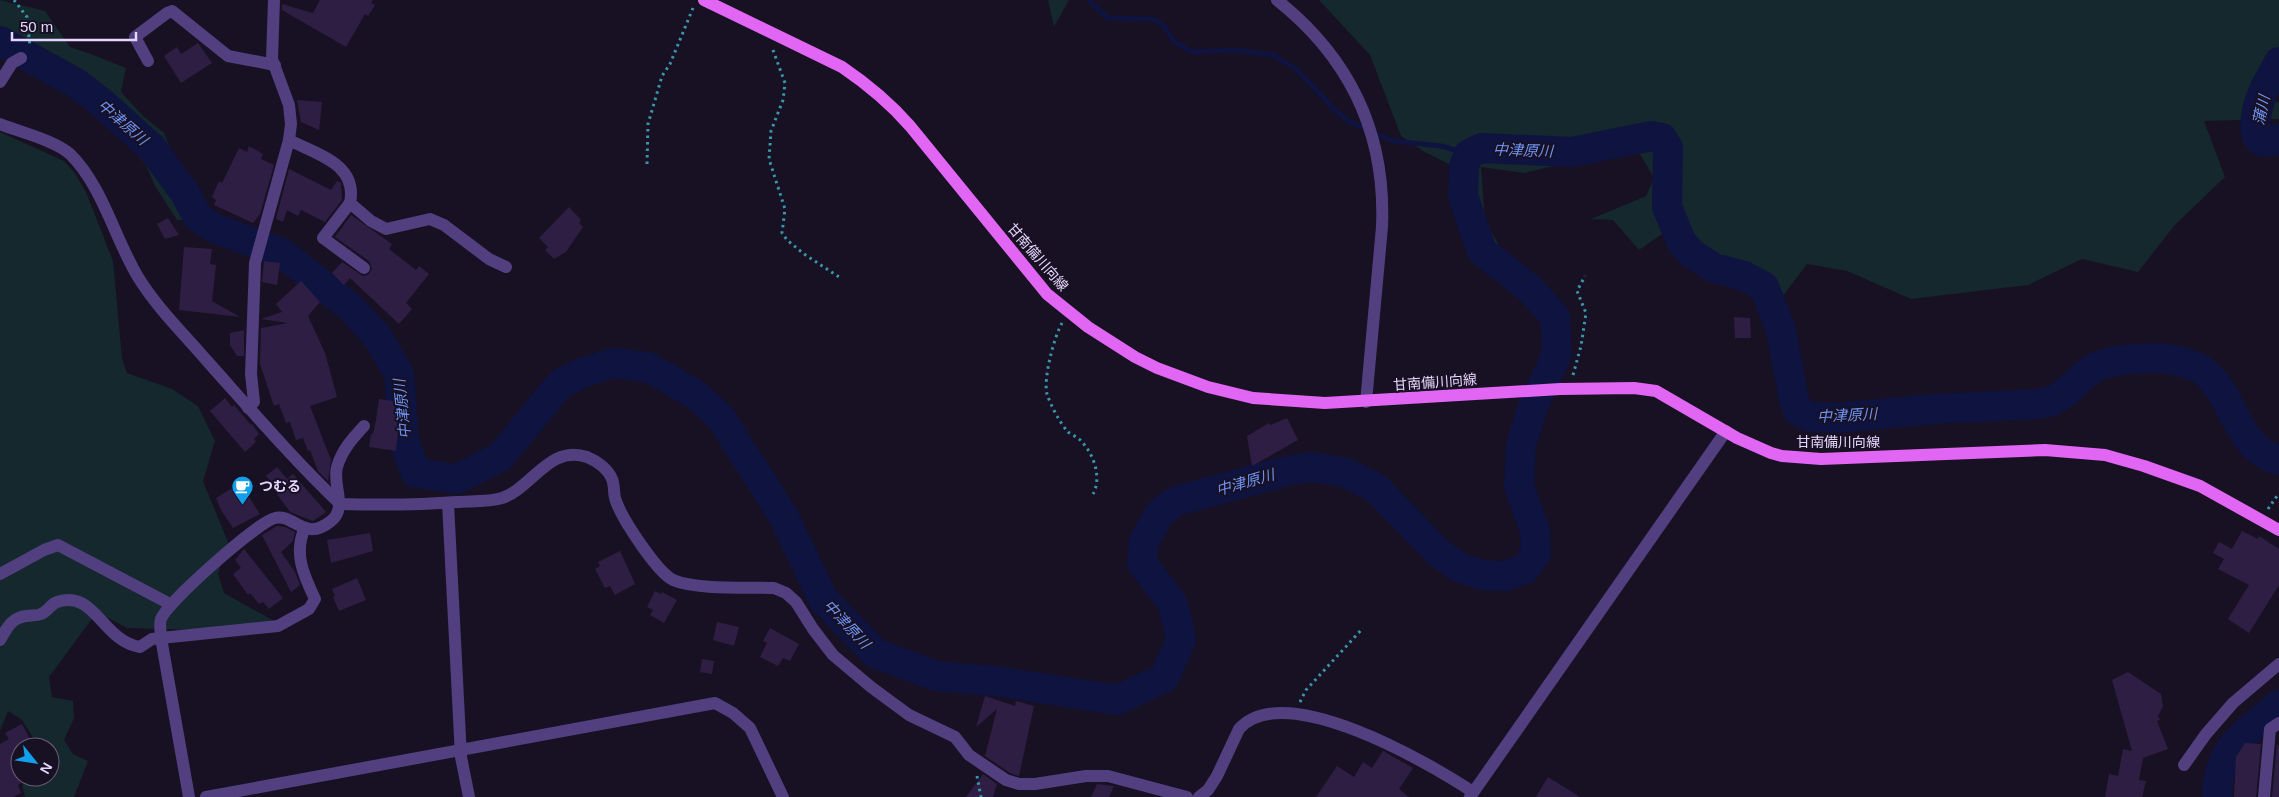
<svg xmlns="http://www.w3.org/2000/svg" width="2279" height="797" font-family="Helvetica,'Noto Sans JP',sans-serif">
	<rect width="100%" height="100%" fill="#181023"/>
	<!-- green -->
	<g fill="#14282d">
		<polygon points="0,0 45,11 70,47 91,54 126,68 121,92 143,116 164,133 178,169 191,187 189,220 177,220 155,186 146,165 108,120 56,81 0,49"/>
		<polygon points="1048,0 1069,0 1054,27"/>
		<polygon points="1319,0 2279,0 2279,73 2275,78 2274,100 2279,103 2279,119 2204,121 2225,177 2174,226 2138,272 2082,259 2028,285 1911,299 1847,271 1807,264 1780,300 1710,263 1678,223 1639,250 1613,220 1591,219 1646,196 1654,178 1635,146 1524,173 1481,167 1485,221 1500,247 1490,247 1474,213 1464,172 1423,151 1401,136 1370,55"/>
		<polygon points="0,132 64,161 74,172 86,192 113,261 122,358 127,373 172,389 198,406 215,441 203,481 228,542 218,574 224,593 274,621 199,630 127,628 97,612 49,677 52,697 73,701 74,718 64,740 73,754 88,761 74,797 25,797 22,786 28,777 50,777 50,747 39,747 22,720 8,711 0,731"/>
	</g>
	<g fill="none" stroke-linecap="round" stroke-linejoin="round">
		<!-- stream -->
		<polyline stroke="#0e143f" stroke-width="5" points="1090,0 1092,4 1108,18 1152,19 1163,25 1175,42 1192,52 1233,50 1273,55 1296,69 1337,112 1350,122 1393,141 1441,146 1469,154"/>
		<!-- river -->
		<g stroke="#0e143f" stroke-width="30">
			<path d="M0,41L76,83L102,103L152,148L185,193L198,217L214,228L282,253L349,306L377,336L399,374L404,441L416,473L457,479L500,457L561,383L582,373L613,363L648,367L696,395L721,418L784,517L823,599L875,653L936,676L995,681L1117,700L1164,678L1181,640L1173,604L1142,563L1144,541L1160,513L1176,501L1291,470L1311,467L1344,472L1376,488L1440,554L1461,568L1483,575L1505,576L1525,569L1536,553L1535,531L1519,486L1521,445L1532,409L1557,354L1555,317L1530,289L1482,251L1463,196L1464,166L1469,154L1482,148L1572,152L1651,136L1662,138L1668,148L1667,207L1681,241L1691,253L1714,268L1744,276L1764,287L1781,330L1794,400L1798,411L1810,417L1839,418L1934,409L2037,404C2042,403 2048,403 2052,401C2069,394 2081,374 2098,366C2117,358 2161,355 2181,362C2187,364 2196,366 2202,370C2236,395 2235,449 2279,460"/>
			<path d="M2279,62C2273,74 2264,87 2260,100C2254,120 2248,152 2279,139"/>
			<path d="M2217,797C2217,748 2245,734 2279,705"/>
		</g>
	</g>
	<!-- building -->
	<g fill="#2f1e43">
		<polygon points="320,0 373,0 371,3 375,5 368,16 365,14 346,47 282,10 282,4 313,13"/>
		<polygon points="198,43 212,63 181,83 164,56 177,47 181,54"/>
		<polygon points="297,100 322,102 319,130 301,122"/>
		<polygon points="249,146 263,154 261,159 274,165 260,214 253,223 214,205 216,200 212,197 219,181 222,183 239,148 247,152"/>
		<polygon points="289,169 331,190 337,181 341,183 342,200 325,222 301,210 298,216 287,210 283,222 276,219"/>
		<polygon points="569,207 581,220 579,223 583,227 566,252 554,259 545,250 548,247 539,238"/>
		<polygon points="351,215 392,244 389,249 416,270 419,266 429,274 406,303 412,309 399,324 350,278 344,285 332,273 342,262 363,276 368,275 372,269 369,261 335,237"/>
		<polygon points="168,218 179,235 165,239 157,224"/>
		<polygon points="184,247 212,249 210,264 216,265 212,301 240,317 179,310"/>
		<polygon points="264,261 280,263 277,285 262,282"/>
		<polygon points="301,281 320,302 308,316 325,353 337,397 310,406 331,460 328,481 318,471 310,450 308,451 303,438 296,440 290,422 286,423 279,404 274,406 260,364 261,328 288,323 261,319 282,312 276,304"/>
		<polygon points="1734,317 1750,318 1751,338 1735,338"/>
		<polygon points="244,330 244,356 237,356 230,345 230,333"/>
		<polygon points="225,398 232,407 234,405 251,425 252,424 259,434 254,439 256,442 245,452 210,411"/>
		<polygon points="379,399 401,402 396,451 369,447 371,434 373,434 376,420"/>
		<polygon points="1287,418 1298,440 1252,466 1247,436 1269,423 1270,425"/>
		<polygon points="277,467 287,479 293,474 326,512 313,521 290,512 274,490 276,488 266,476"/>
		<polygon points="240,483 260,514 233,528 221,510 216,498"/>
		<polygon points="277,526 285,527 295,532 293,541 281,552 295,572 300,585 291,592 262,535"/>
		<polygon points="2242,531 2258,539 2259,536 2279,549 2279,585 2249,633 2228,619 2249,585 2218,569 2224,559 2213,553 2219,542 2232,549"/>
		<polygon points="370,533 373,551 331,563 327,540"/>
		<polygon points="244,549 283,598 269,609 263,602 259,604 250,593 248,595 233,574 241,568 235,560"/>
		<polygon points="620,551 635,584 615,595 610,586 605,588 595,569 600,566 598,562"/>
		<polygon points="357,578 366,600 339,611 333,597 335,596 332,589"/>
		<polygon points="655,591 661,594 662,592 677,600 664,623 650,615 653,610 647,607"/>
		<polygon points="717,622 739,627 734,646 713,640"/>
		<polygon points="770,628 799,644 790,661 783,658 778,666 760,657 767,643 763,641"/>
		<polygon points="702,659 714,661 712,674 700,672"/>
		<polygon points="2128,672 2161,694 2163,706 2158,716 2160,720 2157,721 2168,749 2143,758 2139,780 2146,781 2142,797 2105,797 2109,774 2118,776 2123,749 2132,751 2112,680"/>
		<polygon points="985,696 1015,706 1016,701 1034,706 1019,776 1010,773 985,756 997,709 976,727"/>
		<polygon points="22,724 34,747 20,747 21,783 18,785 21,793 13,797 0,797 0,744 9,739 5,733"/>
		<polygon points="2245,743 2261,744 2256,797 2234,797 2236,757"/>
		<polygon points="2277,745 2279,745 2279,797 2272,797"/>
		<polygon points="1383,751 1413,768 1399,789 1409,797 1316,797 1337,766 1354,777 1363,762 1372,768"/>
		<polygon points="983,774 997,784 993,797 966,797"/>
		<polygon points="1548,777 1580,797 1536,797"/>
		<polygon points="1097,784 1114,786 1109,797 1091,797"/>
	</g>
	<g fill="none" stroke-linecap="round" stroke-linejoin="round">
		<!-- path -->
		<g stroke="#3997ad" stroke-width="3" stroke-dasharray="2.5 4" stroke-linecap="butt">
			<polyline points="14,0 27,17 30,47"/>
			<polyline points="773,50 785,83 783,100 771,131 769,159 785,209 782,233 787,240 804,254 839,277"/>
			<polyline points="647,164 648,124 662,76 670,64 693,8"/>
			<path d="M1062,323C1054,337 1043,379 1047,394C1051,406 1060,423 1068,432C1072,435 1078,437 1081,441C1094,454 1102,478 1093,494"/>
			<polyline points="1573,375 1581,346 1586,313 1577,291 1585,276"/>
			<polyline points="2268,509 2279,493"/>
			<polyline points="1300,702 1306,690 1363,628"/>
			<polyline points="977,776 981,797"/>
		</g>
		<!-- minor -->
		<g stroke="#513f7f" stroke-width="12">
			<path d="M1277,0C1350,58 1386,134 1382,227L1366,402"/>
			<polyline points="148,61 135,37 167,13 172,11 228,56 275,65"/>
			<polyline points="0,82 12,63 21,58"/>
			<path d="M0,124C20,132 54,140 70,154C102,185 115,239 138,277C157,308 184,334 208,362C251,410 293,459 340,504C379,505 418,505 457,502C472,501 488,502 502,498C532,488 550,444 587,457C597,461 608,469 612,479C615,486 613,494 616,501C622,519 657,572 673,580C696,590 748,587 774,588L786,593L796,602L813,629L833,655L871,687L909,715L955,737L969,755L1006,780L1019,784H1035L1086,776H1108L1187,797"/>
			<path d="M289,140C318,155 358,164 350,203L371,221L386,229L430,219L444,225L489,259L506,267"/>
			<polyline points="350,203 323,238 364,268"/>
			<polyline points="248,408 254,402 251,374 255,263 289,140 291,124 289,105 272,59 274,0"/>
			<polyline points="448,503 461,757 469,797"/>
			<polyline points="0,574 44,550 58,545 170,604"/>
			<path d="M0,640C7,628 11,618 26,616C31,615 37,616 41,614C47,612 51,604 57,602C95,589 102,641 140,647L152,639L161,638L278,626L309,609L315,599C304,576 293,553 305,528"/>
			<polyline points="2184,765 2206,734 2233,703 2279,664"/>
			<path d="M189,797L161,638C161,632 159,624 161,619C167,602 258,522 275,518C294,513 304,543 331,521C348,508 332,485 337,467C342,450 352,439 364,426"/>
			<polyline points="206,797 715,703 733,713 750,728 783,797"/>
			<path d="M1199,797L1208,790L1217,776L1239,729C1284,678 1429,763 1473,792"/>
			<polyline points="1470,797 1726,431"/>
			<polyline points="2264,797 2270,729 2279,723"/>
		</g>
		<!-- major -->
		<path stroke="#e166f3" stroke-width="12" d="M704,0L842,67C867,84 890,103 910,126L1047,294L1088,327L1135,357L1157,368L1208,387L1253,398L1325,403L1560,389L1634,388L1656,391L1737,438L1771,453L1782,456L1821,459L2045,450L2105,455L2144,466L2200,486L2279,530"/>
	</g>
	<!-- icons -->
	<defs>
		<symbol id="cafe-pin" viewBox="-11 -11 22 30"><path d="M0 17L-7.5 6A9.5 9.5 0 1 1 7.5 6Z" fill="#13a0eb" stroke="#181023"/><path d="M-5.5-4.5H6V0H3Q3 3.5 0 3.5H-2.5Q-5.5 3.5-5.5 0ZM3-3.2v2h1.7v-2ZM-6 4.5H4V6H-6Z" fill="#fff"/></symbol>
	</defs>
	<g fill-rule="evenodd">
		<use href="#cafe-pin" x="230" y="474" width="25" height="34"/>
	</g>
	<g text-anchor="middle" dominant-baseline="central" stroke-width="4" stroke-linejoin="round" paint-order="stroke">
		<!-- street labels -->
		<g font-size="14" fill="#e4d6fc" stroke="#181023">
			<text transform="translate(1038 257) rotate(49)">甘南備川向線</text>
			<text transform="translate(1435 382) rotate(-4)">甘南備川向線</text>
			<text x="1838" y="442">甘南備川向線</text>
		</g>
		<!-- poi labels -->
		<g font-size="14" font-weight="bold" fill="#e4d6fc" stroke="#181023" text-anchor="start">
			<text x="259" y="486">つむる</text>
		</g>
		<!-- water labels -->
		<g font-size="15" font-style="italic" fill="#6d94f3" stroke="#181023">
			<text transform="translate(2261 110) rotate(-78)">蒲川</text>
			<text transform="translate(123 122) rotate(41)">中津原川</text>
			<text transform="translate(1523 150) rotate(2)">中津原川</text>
			<text transform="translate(402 409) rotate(-96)">中津原川</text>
			<text transform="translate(1847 415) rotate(-3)">中津原川</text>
			<text transform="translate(1245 482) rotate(-16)">中津原川</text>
			<text transform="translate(847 624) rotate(47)">中津原川</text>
		</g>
	</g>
	<!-- north arrow -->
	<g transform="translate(35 762) rotate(120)"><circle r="24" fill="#181023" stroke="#6a5f7a"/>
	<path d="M0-4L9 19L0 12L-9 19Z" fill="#13a0eb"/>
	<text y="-8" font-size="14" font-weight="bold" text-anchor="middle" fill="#e4d6fc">N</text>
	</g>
	<!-- scale -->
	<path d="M12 32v8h124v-8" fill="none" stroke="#e4d6fc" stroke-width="2.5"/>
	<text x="20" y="32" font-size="15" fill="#e4d6fc" stroke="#181023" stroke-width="4" paint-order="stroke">50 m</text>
</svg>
